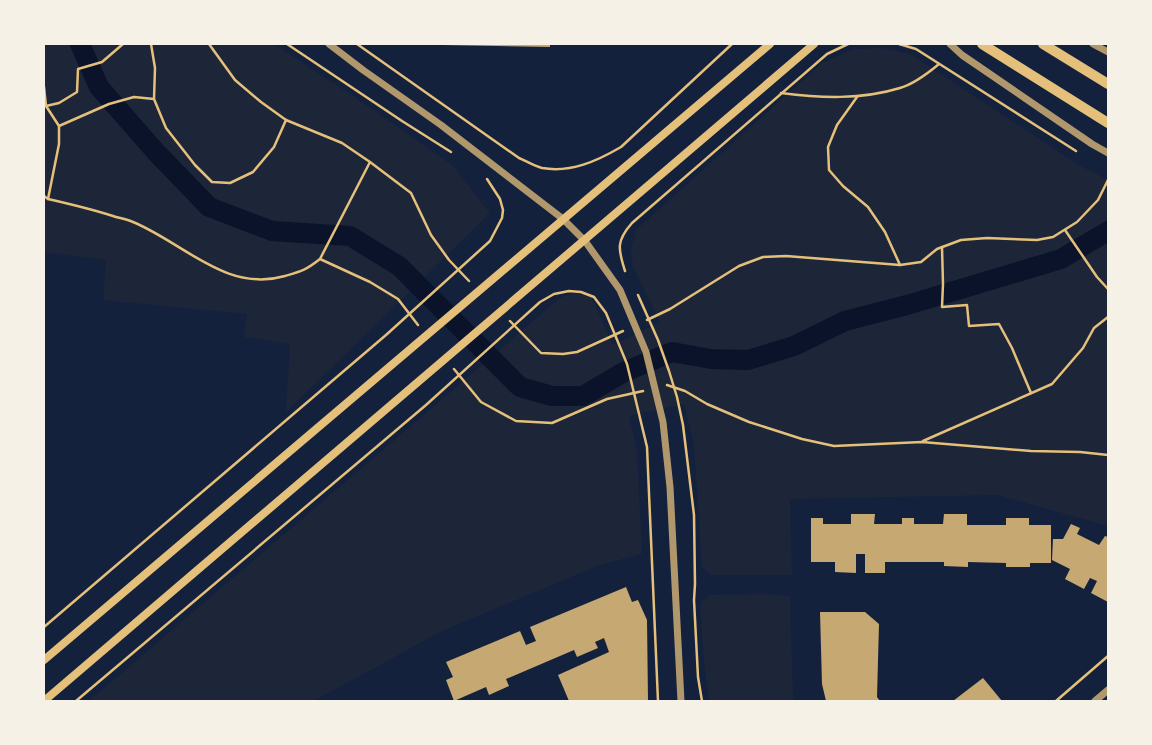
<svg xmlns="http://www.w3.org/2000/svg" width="1152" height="745" font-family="'Varela Round',sans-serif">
	<rect width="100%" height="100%" fill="#14213d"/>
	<!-- green -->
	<g fill="#1d2539">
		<polygon points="44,44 274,44 353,96 452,165 490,213 286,412 290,344 244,337 247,314 103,300 106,260 44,252"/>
		<polygon points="882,48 910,54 1079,165 1108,180 1108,526 997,495 790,499 792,575 711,575 702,567 694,444 684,404 629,416 637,450 642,554 597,566 440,632 314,701 89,701 425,414 561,297 579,292 590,294 613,345 660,322 633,267 631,250 636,230 822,63 853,49"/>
		<polygon points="765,594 790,596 793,697 795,701 709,701 704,662 700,603 709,595"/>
	</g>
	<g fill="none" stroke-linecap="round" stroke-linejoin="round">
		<!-- canal -->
		<polyline stroke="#0b132b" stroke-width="20" points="80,44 99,87 155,151 209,207 272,231 350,236 399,266 520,387 552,396 583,396 624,372 672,352 711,359 748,360 794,346 845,321 907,305 1061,259 1108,231"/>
	</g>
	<!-- building -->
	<g fill="#c6a872">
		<polygon points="443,44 550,44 550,47 443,45"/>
		<polygon points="851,514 875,514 874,524 902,524 902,518 914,518 914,524 943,524 944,514 967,514 967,525 1006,525 1006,518 1029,518 1029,525 1051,525 1051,563 1030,563 1030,567 1006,567 1006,563 968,562 968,567 944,566 944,562 885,562 885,573 865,573 865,554 856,554 856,573 835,572 835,562 811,562 811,518 823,518 823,524 851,524"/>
		<polygon points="1071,524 1080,528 1077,534 1099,545 1105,536 1108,537 1108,602 1091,593 1097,581 1090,578 1084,589 1065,579 1070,569 1052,560 1053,539 1063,539"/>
		<polygon points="626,587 632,602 638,600 647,620 648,701 569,701 558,675 609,652 604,638 595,642 598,648 577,657 574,650 506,679 509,686 489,695 486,687 454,701 446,680 453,677 446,662 520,631 526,645 536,641 530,627"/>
		<polygon points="820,612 865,612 879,624 877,697 880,701 826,701 822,684"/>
		<polygon points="983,678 1002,701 953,701"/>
	</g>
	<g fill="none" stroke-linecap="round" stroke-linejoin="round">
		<!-- path -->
		<g stroke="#e5c07b" stroke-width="2.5">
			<polyline points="151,44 155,68 154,99 166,128 195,165 212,182 230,183 253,172 274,147 286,120"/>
			<polyline points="209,44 235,80 261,102 286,120 342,143 370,162 411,193 431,235 449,260 469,281"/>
			<polyline points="287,44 402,121 451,152"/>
			<path d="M357,44L519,158C526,161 534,166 542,168C571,173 597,161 621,147L732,44"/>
			<polyline points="899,44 916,49 1076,151"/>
			<polyline points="44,87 46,106 59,126 59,144 48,199"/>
			<path d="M781,93C820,98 861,100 900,88C914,84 927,74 939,64"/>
			<polyline points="857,97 837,125 828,147 829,170 843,186 868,207 885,232 900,265"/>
			<polyline points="46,106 59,103 77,92 78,69 102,62 123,44"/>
			<polyline points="59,126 109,104 134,97 154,99"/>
			<path d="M44,196L48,199C70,204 91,209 113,216C119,218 126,219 133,222C184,243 226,293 285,276C302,271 306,270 320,259L370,282L398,299L418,325"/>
			<polyline points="1065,230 1097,277 1108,289"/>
			<polyline points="942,247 943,284 942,307 967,305 969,326 999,324 1012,348 1031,393"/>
			<polyline points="320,259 370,162"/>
			<path d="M625,271C618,249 616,241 632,223L827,54L848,44"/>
			<polyline points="638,295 658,340 669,371 677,397 683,425 694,515 695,584 694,600 698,677 702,701"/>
			<polyline points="647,320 670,309 739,266 763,257 786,256 900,265 921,262 937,249 961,240 987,238 1037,240 1053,237 1077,222 1098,200 1108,180"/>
			<polyline points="510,321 541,353 563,354 577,352 623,331"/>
			<polyline points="454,369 481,402 516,421 552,423 607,399 643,391"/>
			<polyline points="667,385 685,391 707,404 749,422 802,439 834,446 922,442 1031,451 1080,452 1108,455"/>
			<polyline points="923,441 1052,384 1083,348 1094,328 1108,317"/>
			<polyline points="44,627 386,335 490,241 502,218 503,210 500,199 487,179"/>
			<polyline points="76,701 426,405 540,302 554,294 569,291 581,292 594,297 606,313 627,364 647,447 658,701"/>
			<polyline points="1056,701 1108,656"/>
		</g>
		<!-- tertiary -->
		<g stroke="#b1986c" stroke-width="7">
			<polyline points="329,44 363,70 441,125 563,219 585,241 620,290 646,352 663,422 670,487 681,701"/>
			<polyline points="950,44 962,55 1092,144 1108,153"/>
			<polyline points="1093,44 1108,52"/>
			<polyline points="1095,701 1108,690"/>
		</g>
		<!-- secondary -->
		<g stroke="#e5c07b" stroke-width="8">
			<polyline points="44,660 770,44"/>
			<polyline points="44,701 814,44"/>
		</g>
		<!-- primary -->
		<g stroke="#e5c07b" stroke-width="10">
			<polyline points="982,44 1108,123"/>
			<polyline points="1043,44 1108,84"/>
		</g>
	</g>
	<!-- border -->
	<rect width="1152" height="745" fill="none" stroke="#f6f1e7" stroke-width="90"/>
</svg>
